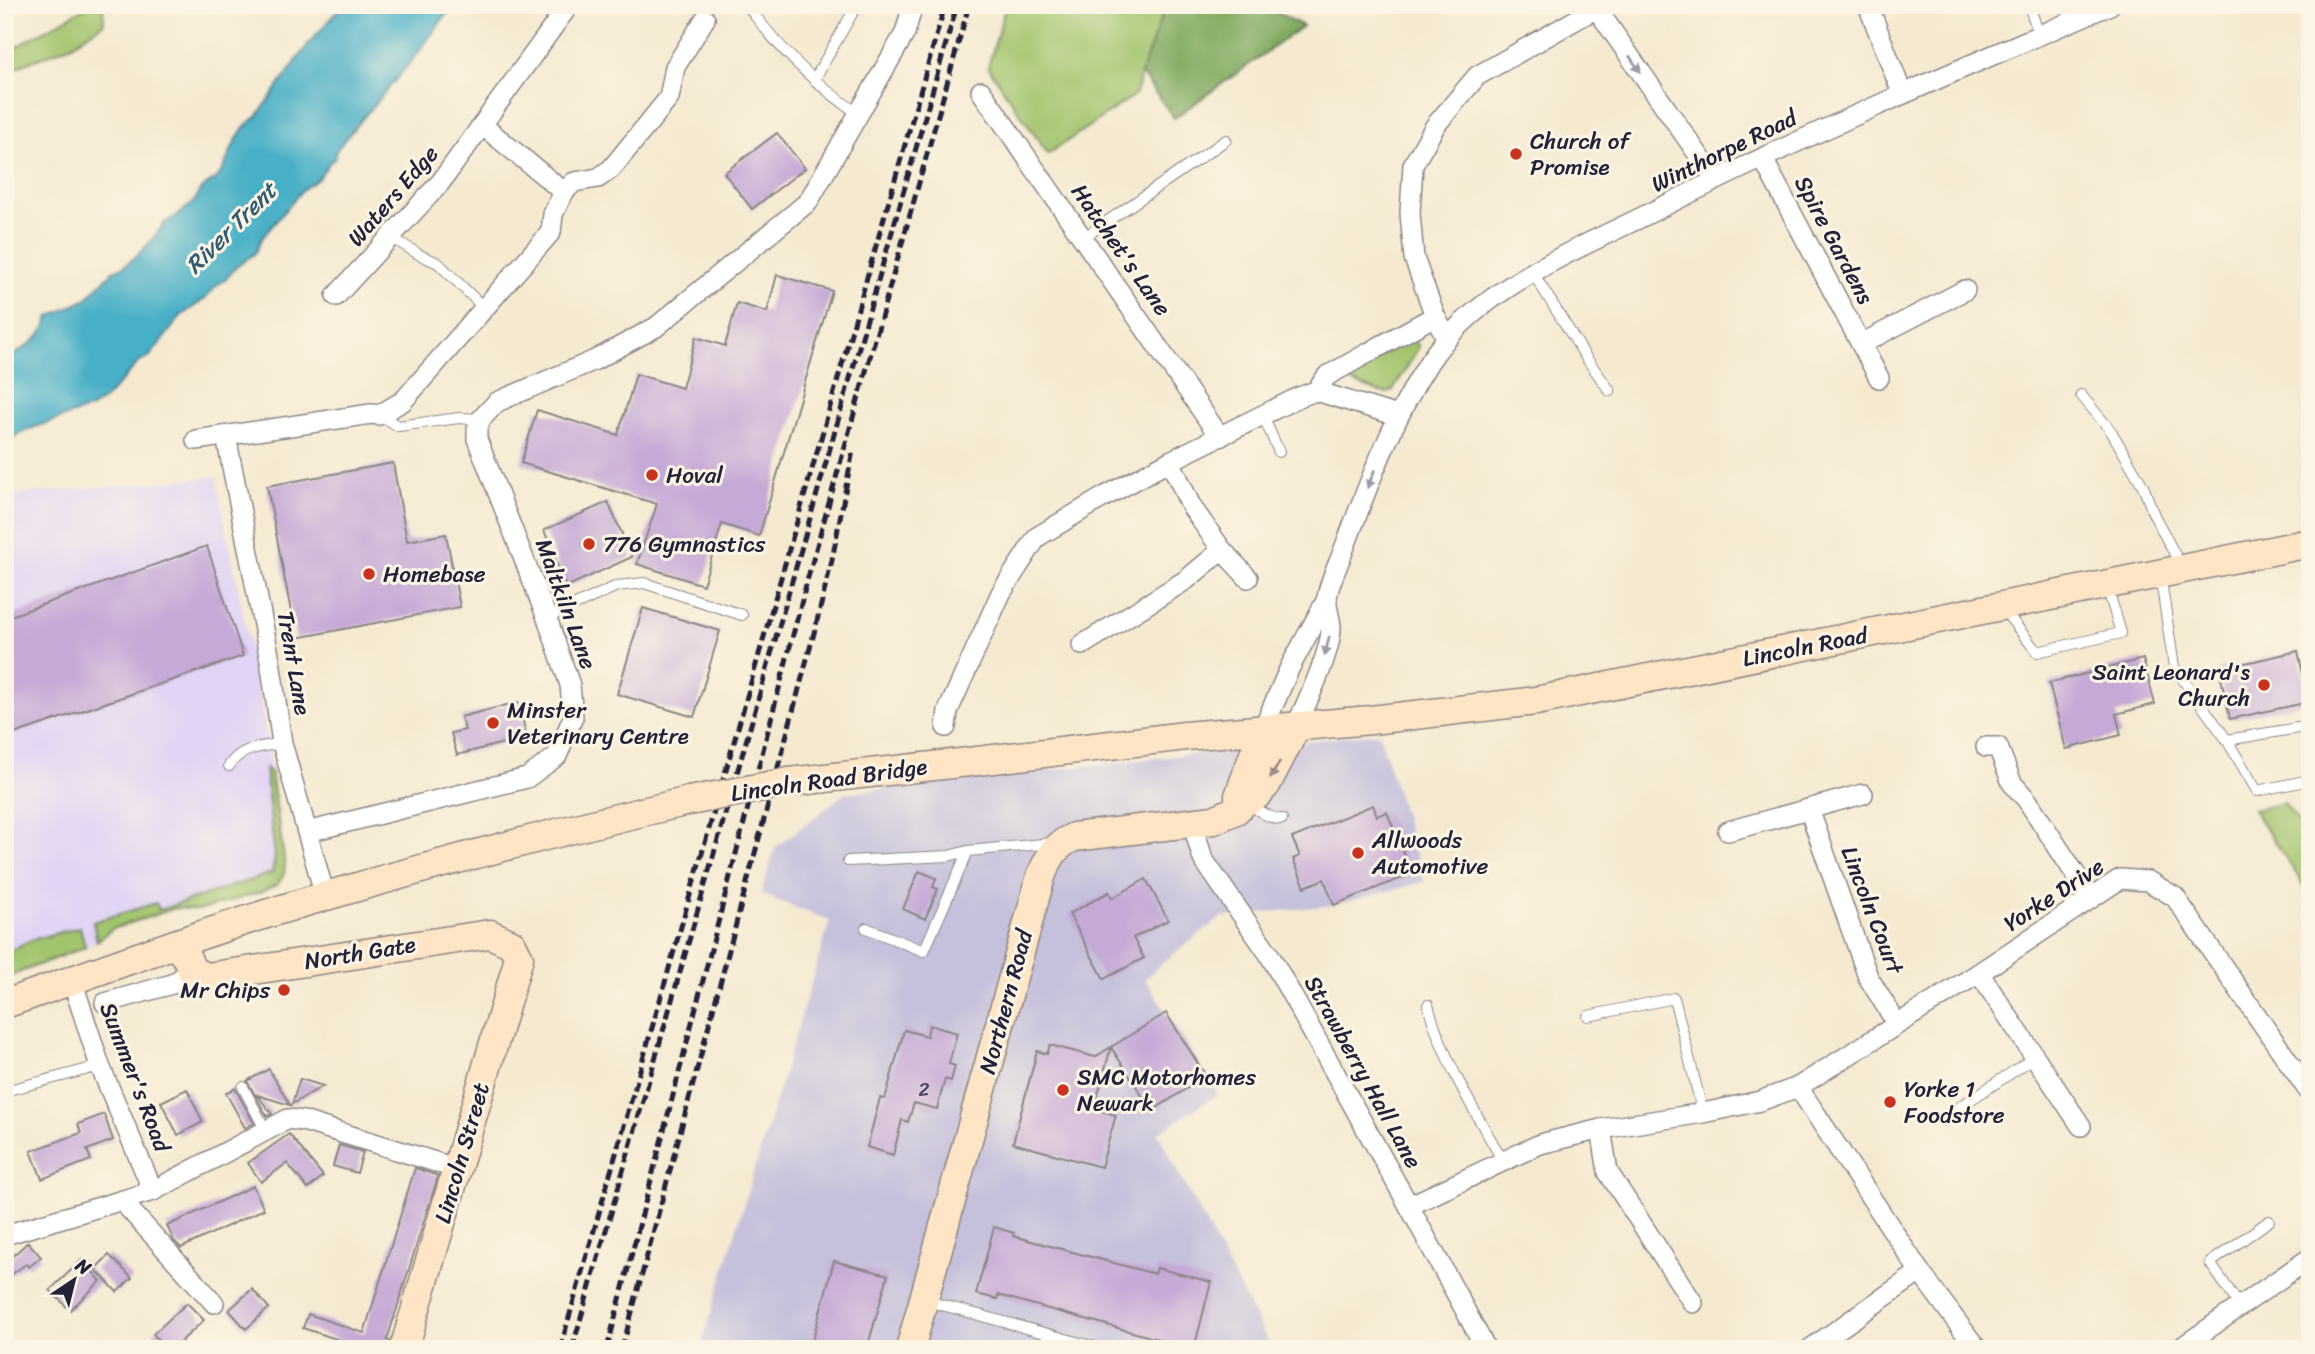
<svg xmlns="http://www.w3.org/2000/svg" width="2315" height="1354" font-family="Sriracha,sans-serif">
	<rect width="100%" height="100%" fill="#fcf5e5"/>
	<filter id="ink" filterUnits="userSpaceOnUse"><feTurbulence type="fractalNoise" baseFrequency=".0143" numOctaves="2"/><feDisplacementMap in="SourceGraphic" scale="14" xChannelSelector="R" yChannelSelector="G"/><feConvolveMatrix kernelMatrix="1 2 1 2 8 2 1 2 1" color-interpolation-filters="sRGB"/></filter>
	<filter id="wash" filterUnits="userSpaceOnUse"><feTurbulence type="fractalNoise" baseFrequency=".00686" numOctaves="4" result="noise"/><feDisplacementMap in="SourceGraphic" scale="28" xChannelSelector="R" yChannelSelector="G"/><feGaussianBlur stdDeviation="1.57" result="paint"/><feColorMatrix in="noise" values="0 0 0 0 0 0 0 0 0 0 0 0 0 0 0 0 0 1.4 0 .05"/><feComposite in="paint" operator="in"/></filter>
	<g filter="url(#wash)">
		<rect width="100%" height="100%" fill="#f5e9d0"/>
		<!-- built -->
		<polygon fill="#e1d4f4" points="216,477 260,699 285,854 285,865 281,880 278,884 261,892 200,910 176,908 112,929 97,941 85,947 5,978 5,498 14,495"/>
		<!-- industrial -->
		<polygon fill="#c5c0db" points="1379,733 1424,882 1334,905 1222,917 1162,963 1145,979 1218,1094 1158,1133 1272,1349 700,1349 830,921 761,894 775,848 845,793"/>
		<!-- green -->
		<g fill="#a2c46d" stroke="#627354" stroke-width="2">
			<polygon points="90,5 103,7 104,23 72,45 5,72 5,53"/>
			<polygon points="1006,5 1166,5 1141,73 1136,94 1048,154 988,67"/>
			<polygon points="1413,338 1419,347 1394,389 1389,393 1379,392 1341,378"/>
			<polygon points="265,768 271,773 285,865 284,874 278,884 261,892 200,910 176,908 112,929 97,941 93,922 156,903 159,910 272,873 275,857"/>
			<polygon points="2284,803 2310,837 2310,894 2253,810"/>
			<polygon points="80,927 85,947 5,978 5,953 31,940"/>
		</g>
		<!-- forest -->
		<polygon fill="#81aa60" stroke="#52664e" stroke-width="2" points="1166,5 1263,5 1303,26 1174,118 1141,73"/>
		<!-- water -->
		<path fill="#47afc6" stroke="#346880" stroke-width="2" d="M343,5H453L416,56L345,139L336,151L335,158L329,163L319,178L302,190L262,238L255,253L235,268L226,279L216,286L206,298L181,316L150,356L137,364L106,398L91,408L32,428L5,441V361C23,347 43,341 49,317L85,300L107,277L110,276L112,271C130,268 156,236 165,222C174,219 190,206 196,199C199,194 197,193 201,189C209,183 220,177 224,167C232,150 238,127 256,118L309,43Z"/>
		<g id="blocks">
			<!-- building -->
			<g fill="#c5a9d6">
				<polygon points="777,133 805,168 752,209 724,173"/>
				<polygon points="777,275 832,291 759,536 722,524 703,585 637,564 657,504 521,463 537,410 618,435 636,374 682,388 696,337 725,346 737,303 767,312"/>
				<polygon points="393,463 407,541 446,534 460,607 296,638 267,486"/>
				<polygon points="608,502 632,557 566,587 544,530"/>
				<polygon points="207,546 243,656 5,737 5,618"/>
				<polygon points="643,608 720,631 694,717 617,694"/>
				<polygon points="2298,651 2309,702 2230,719 2219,669"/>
				<polygon points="2143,659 2155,704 2116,714 2121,735 2066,749 2049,683"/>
				<polygon points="518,702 527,737 457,755 451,733 465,730 461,717"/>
				<polygon points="1373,805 1377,816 1387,812 1412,874 1334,905 1324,879 1305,887 1293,859 1300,856 1292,838"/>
				<polygon points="919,871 936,878 933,887 938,889 925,919 903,909"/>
				<polygon points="1146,879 1168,920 1133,938 1144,958 1104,979 1069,914 1109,892 1112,898"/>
				<polygon points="1166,1013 1206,1076 1152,1111 1111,1047"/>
				<polygon points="929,1025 957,1033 949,1064 955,1066 951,1081 945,1079 937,1109 914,1103 908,1122 902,1120 893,1155 867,1147 880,1098 885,1099 904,1030 927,1036"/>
				<polygon points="1050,1045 1095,1057 1111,1047 1094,1109 1116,1115 1101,1167 1013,1143 1037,1051 1047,1054"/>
				<polygon points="269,1069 290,1105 257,1095 272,1114 267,1116 247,1081"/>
				<polygon points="300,1079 323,1086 292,1104"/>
				<polygon points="235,1088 254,1123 245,1128 226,1093"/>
				<polygon points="187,1089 203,1122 178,1135 161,1102"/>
				<polygon points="104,1114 113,1140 87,1150 91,1160 42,1179 31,1151 81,1133 78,1124"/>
				<polygon points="289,1134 323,1176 308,1189 287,1163 261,1182 248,1163"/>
				<polygon points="339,1145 363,1152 357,1173 333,1166"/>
				<polygon points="415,1168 438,1176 387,1340 389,1341 388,1349 350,1349 352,1344 303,1328 308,1314 364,1333"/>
				<polygon points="253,1186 264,1209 181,1248 174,1241 167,1226"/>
				<polygon points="994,1227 1014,1233 1013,1236 1155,1274 1157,1268 1211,1282 1194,1349 998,1295 997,1299 976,1294"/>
				<polygon points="28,1242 41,1257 29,1267 26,1264 5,1279 5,1263"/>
				<polygon points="109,1255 132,1278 117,1292 95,1269"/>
				<polygon points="82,1260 101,1281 70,1310 50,1290"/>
				<polygon points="834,1261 888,1275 867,1349 810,1349"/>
				<polygon points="252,1289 269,1308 246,1329 229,1310"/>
				<polygon points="187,1303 204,1320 173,1349 167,1349 153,1334"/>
			</g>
		</g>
	</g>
	<g filter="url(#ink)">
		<use href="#blocks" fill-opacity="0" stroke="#8c8686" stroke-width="2"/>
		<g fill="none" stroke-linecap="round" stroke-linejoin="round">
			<defs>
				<g id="lane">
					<path d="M747,5C779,49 814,84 859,114"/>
					<polyline points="2029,5 2039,35"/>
					<polyline points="814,80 857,5"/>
					<polyline points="391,237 420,255 438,263 484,308"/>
					<polyline points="1083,238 1226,140"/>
					<polyline points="1533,273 1587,359 1610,391"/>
					<polyline points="2081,395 2111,431 2143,486 2154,515 2182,568"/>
					<polyline points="380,415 398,426 459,418 481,419"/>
					<polyline points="1263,416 1279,452"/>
					<polyline points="2160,574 2174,667 2227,740 2257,791 2310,780"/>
					<polyline points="2004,610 2037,652 2121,633 2107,586"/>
					<polyline points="547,618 617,586 644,583 742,615"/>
					<polyline points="2227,740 2310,726"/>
					<path d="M229,766C240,747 262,747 282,743"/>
					<path d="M1250,806C1261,810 1270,820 1282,819"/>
					<polyline points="968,851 1053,843"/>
					<polyline points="848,861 948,856 968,851 924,951 866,928"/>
					<path d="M1428,1005C1443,1060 1475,1112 1503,1161"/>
					<polyline points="1588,1016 1674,998 1703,1113"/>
					<polyline points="243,1087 266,1131"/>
					<polyline points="5,1091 100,1066"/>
					<polyline points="1946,1116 2035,1057"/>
					<polyline points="924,1300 1095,1347"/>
					<polyline points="2240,1306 2210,1263 2269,1221"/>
				</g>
				<g id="street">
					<polyline points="1594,5 1716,180"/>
					<polyline points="1868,5 1902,93"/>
					<polyline points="981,91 1220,437"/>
					<polyline points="482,125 564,192"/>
					<polyline points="1763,159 1879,378"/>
					<polyline points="336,296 440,183 569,5"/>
					<polyline points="1447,339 1435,316 1414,258 1410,213 1413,165 1435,126 1477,76 1602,5"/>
					<polyline points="1861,344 1965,290"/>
					<polyline points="1373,350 1435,316"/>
					<polyline points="1316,391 1398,416"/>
					<polyline points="226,436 270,660 282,743 325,896"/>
					<polyline points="196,440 371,414 379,415 403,401 551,232 553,214 564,192 574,182 598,178 611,169 669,98 675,67 705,19"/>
					<polyline points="1222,550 1248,578"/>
					<polyline points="1082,645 1186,580 1222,550 1191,506 1170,461"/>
					<polyline points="946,727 948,711 1001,593 1037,537 1102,498 1170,461 1299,397 1316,391 1327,376 1368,353"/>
					<path d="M1296,727C1306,703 1331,653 1331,628C1331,618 1326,609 1327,599C1328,583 1339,564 1344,549C1368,485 1392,420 1429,362C1477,289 1574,251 1650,213C1800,137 1955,71 2110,5"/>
					<polyline points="1263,729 1290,667 1327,599"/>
					<polyline points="1986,747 1998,747 2012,783 2027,800 2091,898"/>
					<polyline points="1809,809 1868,977 1897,1024"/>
					<polyline points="1192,822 1203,859 1269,954 1409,1206 1486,1349"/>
					<polyline points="1728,831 1863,794"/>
					<polyline points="307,832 527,778 557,756 573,717 570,685 547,618 477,439 477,429 481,419 497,402 595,360 656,327 808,202 905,33 913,5"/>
					<polyline points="1979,973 2081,1126"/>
					<polyline points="72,980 100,1066 153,1191"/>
					<polyline points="105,1003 172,984 192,971"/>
					<polyline points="1798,1087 1920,1272 1977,1349"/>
					<polyline points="1601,1129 1608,1172 1693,1303"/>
					<polyline points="122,1201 214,1303"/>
					<polyline points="1409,1206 1540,1144 1601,1129 1703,1113 1760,1101 1798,1087 1979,973 2120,879 2148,881 2175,897 2310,1093"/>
					<polyline points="5,1235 153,1191 288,1119 303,1121 458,1169"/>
					<polyline points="1810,1349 1920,1272"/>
					<polyline points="2179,1349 2310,1258"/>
				</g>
				<g id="secondary">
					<polyline points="969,762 1185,736 1371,720 1536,701 2310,543"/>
					<polyline points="1243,803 1239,796 1263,729"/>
					<polyline points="175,944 187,958 192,971 207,977 490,934 512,944 519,958 404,1349"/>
					<path d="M5,1004C112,966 218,927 326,896C447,861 567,829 689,801"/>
					<path d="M910,1349L1041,876C1049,857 1055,845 1074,837L1214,820L1236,810L1243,803L1257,795L1266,785L1296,727"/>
				</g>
			</defs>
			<!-- lane casing -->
			<use href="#lane" stroke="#8c8686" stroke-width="12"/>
			<!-- street casing -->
			<use href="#street" stroke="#8c8686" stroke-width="22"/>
			<!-- secondary casing -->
			<use href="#secondary" stroke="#8c8686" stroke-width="31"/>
			<!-- lane -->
			<use href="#lane" stroke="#fff" stroke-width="10"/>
			<!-- street -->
			<use href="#street" stroke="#fff" stroke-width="19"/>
			<!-- secondary -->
			<use href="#secondary" stroke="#fde5c5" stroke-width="28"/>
			<!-- rail -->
			<g stroke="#22223b" stroke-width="5" stroke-dasharray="10 5" stroke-linecap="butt">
				<polyline points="560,1349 945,5"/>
				<polyline points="572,1349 957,5"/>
				<polyline points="607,1349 807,581 969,5"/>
				<polyline points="622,1349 814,633 832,560 853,450"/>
			</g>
			<defs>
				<polyline id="secondary-bridge" points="689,801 789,782 969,762"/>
			</defs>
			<!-- secondary-bridge casing -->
			<use href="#secondary-bridge" stroke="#8c8686" stroke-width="31" stroke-linecap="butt"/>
			<!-- secondary-bridge -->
			<use href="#secondary-bridge" stroke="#fde5c5" stroke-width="28"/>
		</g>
		<!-- one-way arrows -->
		<defs><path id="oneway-solid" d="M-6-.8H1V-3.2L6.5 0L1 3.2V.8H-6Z" transform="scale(1.75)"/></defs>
		<g fill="#9c9ca7">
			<use href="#oneway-solid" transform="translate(1635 64) rotate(55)"/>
			<use href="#oneway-solid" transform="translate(1371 479) rotate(112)"/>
			<use href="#oneway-solid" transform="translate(1327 646) rotate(104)"/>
		</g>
		<use fill="#9a8d87" href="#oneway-solid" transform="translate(1275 770) rotate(119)"/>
	</g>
	<!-- markers -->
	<g fill="#c8321e" stroke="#fcf5e5" stroke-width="2.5">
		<circle cx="1516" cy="154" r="7"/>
		<circle cx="652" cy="475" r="7"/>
		<circle cx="589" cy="544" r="7"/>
		<circle cx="369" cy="574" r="7"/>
		<circle cx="2264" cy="685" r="7"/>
		<circle cx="493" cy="723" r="7"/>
		<circle cx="1358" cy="853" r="7"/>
		<circle cx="284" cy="990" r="7"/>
		<circle cx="1063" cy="1090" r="7"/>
		<circle cx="1890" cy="1102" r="7"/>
	</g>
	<g text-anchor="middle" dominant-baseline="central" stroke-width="6" stroke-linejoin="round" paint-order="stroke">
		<!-- number labels -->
		<g font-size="19" fill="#4b4462">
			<text x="924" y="1089">2</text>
		</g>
		<!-- poi labels -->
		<g font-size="23" fill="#22223b" stroke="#fcf5e5" text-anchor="start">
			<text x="1530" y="141">Church of<tspan x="1530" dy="26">Promise</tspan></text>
			<text x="666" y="475">Hoval</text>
			<text x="603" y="544">776 Gymnastics</text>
			<text x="383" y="574">Homebase</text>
			<text x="2250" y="672" text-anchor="end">Saint Leonard's<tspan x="2250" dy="26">Church</tspan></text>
			<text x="507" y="710">Minster<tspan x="507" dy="26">Veterinary Centre</tspan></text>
			<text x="1372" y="840">Allwoods<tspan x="1372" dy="26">Automotive</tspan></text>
			<text x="270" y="990" text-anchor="end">Mr Chips</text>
			<text x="1077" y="1077">SMC Motorhomes<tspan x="1077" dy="26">Newark</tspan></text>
			<text x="1904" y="1089">Yorke 1<tspan x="1904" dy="26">Foodstore</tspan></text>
		</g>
		<!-- street labels -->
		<g font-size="23" fill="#22223b" stroke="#fcf5e5">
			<text transform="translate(1724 151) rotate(-26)">Winthorpe Road</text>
			<text transform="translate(393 196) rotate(-49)">Waters Edge</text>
			<text transform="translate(1834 240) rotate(62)">Spire Gardens</text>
			<text transform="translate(1121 250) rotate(55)">Hatchet's Lane</text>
			<text transform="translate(566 604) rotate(70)">Maltkiln Lane</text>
			<text transform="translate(1805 647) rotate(-11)">Lincoln Road</text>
			<text transform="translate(294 663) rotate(80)">Trent Lane</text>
			<text transform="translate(829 780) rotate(-8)">Lincoln Road Bridge</text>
			<text transform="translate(2054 895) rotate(-33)">Yorke Drive</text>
			<text transform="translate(1872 910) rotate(69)">Lincoln Court</text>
			<text transform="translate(360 953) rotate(-9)">North Gate</text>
			<text transform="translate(1006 1002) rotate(-75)">Northern Road</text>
			<text transform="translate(1363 1072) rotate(61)">Strawberry Hall Lane</text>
			<text transform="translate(135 1077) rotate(69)">Summer's Road</text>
			<text transform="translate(462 1153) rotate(-74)">Lincoln Street</text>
		</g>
		<!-- water labels -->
		<g font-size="24" font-style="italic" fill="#315a73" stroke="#fcf5e5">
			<text transform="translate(231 228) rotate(-45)">River Trent</text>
		</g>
	</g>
	<!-- margin -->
	<rect width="2315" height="1354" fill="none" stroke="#fcf5e5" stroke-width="28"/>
	<!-- north arrow -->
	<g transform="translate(74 1280) rotate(35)" stroke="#fcf5e5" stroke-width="5" paint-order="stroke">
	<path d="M0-5L12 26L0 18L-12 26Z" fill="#22223b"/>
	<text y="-10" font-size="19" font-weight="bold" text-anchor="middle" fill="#22223b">N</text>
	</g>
</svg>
